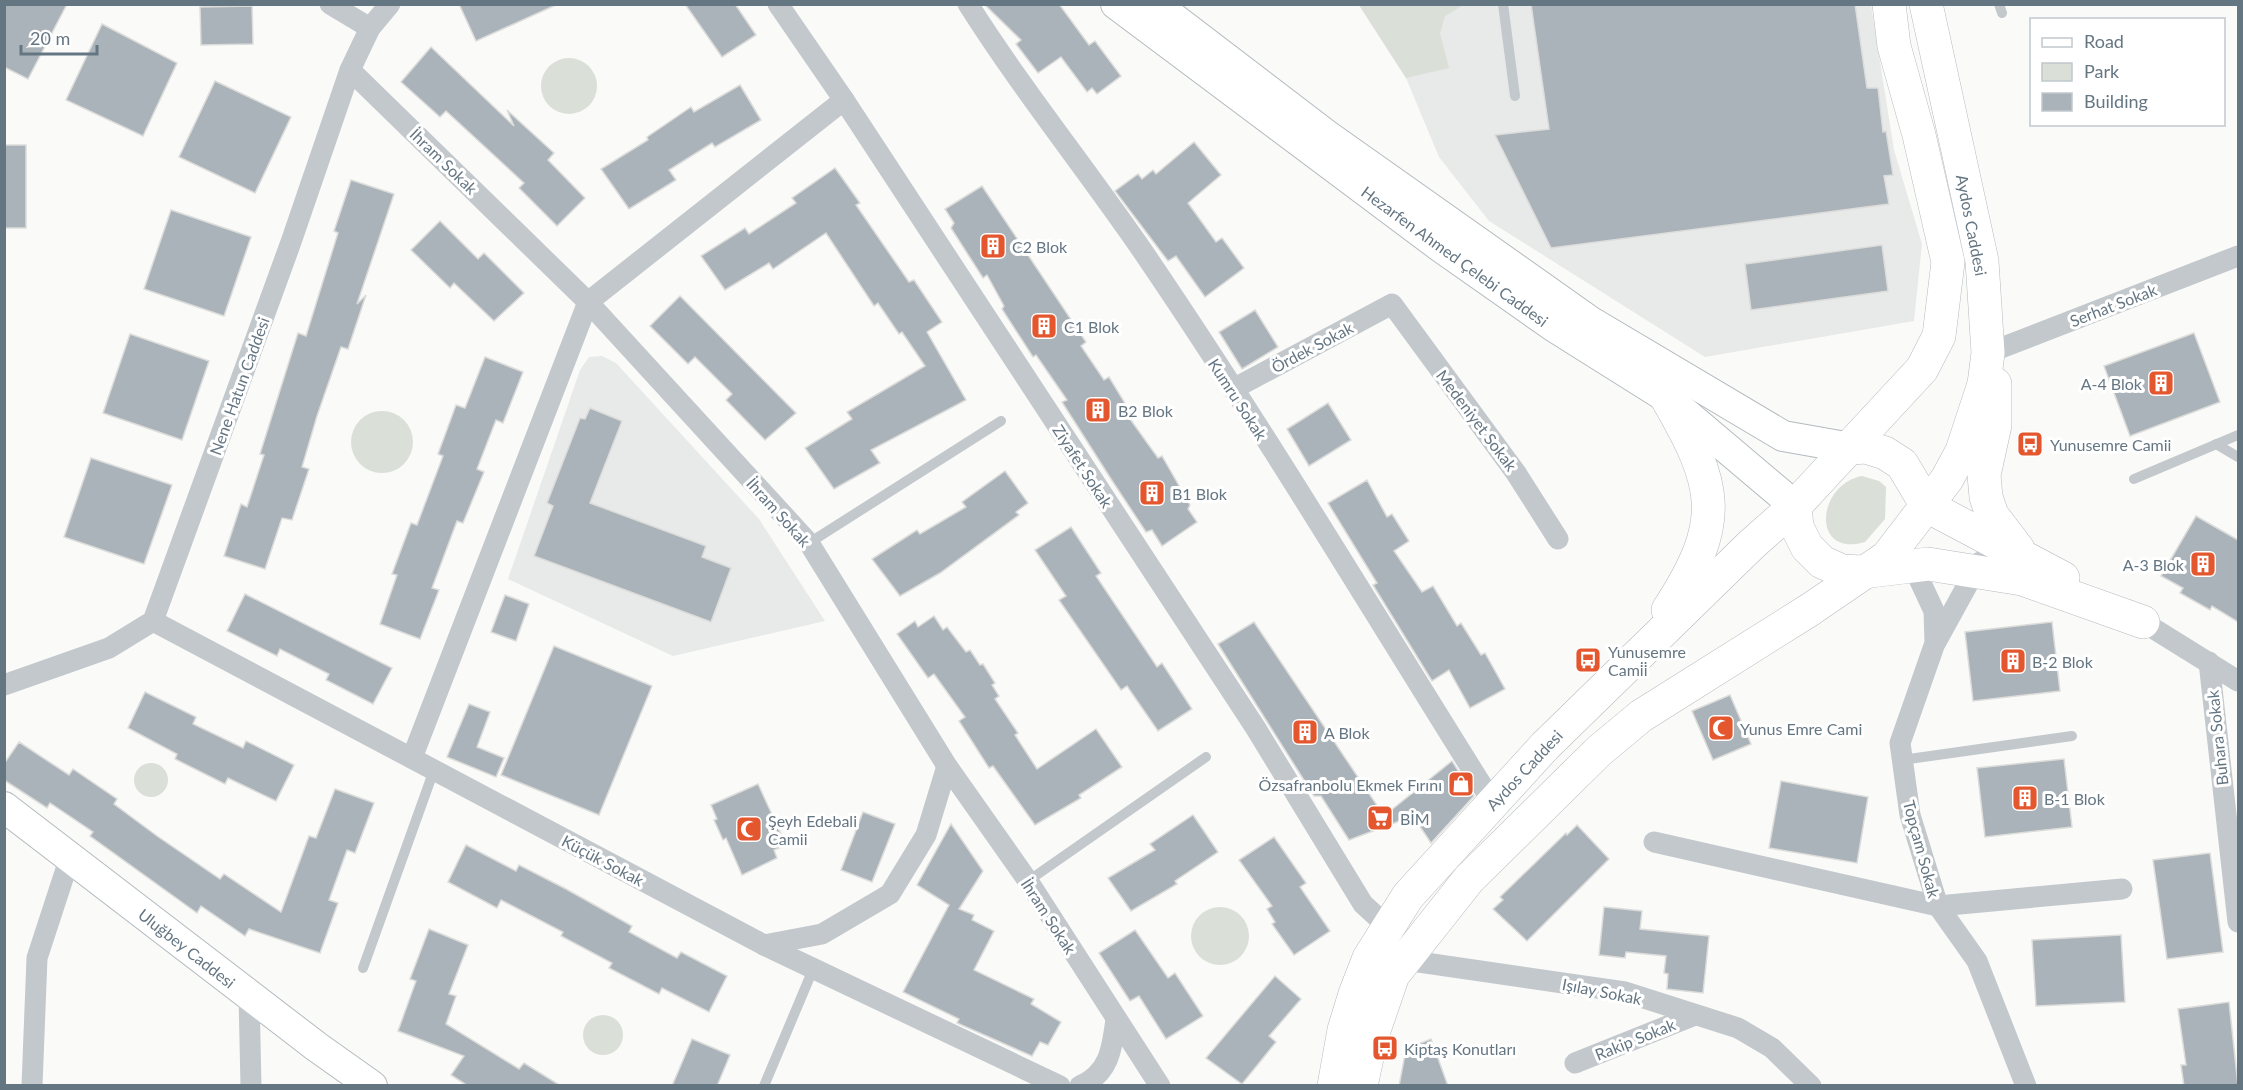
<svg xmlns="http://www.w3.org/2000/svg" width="2243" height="1090" font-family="Lato,sans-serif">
	<rect width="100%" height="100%" fill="#fafaf8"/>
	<!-- built -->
	<g fill="#e8e9e9">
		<polygon points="1359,5 1871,5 1894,150 1922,244 1914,321 1705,357 1489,221 1439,157 1406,78"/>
		<polygon points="602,356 616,363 759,519 825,621 673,656 508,579 580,370 589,357"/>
	</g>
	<!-- green -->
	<g fill="#dadfd7">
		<polygon points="1359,5 1463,5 1445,16 1440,33 1449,68 1406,78"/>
		<circle cx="569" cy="86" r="28"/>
		<circle cx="382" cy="442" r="31"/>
		<path d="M1862,476L1879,481L1886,487L1885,519L1865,542C1811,558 1816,485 1862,476Z"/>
		<circle cx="151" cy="780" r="17"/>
		<circle cx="1220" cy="936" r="29"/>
		<circle cx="603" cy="1035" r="20"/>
	</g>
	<!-- building -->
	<g fill="#aab3b9" stroke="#dcdcda" stroke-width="1.5">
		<polygon points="4,4 67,4 28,79 4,67"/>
		<polygon points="459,4 558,4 476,41"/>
		<polygon points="685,4 735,4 756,35 722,57"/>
		<polygon points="984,4 1059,4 1089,45 1095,41 1121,76 1097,94 1092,88 1087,92 1061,57 1038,73 1016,44 1021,40"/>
		<polygon points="1531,4 1855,4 1867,88 1878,88 1883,132 1886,131 1893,175 1884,176 1889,204 1551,248 1495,135 1549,129"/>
		<polygon points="252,6 253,44 201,45 200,7"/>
		<polygon points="102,24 177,63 143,136 66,100"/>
		<polygon points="431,47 514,126 507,110 554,153 548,160 585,198 557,226 519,188 524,183 484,146 446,111 440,117 401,82"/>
		<polygon points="215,81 291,117 255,193 179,157"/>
		<polygon points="740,85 761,120 715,147 712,143 669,170 676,180 629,209 601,169 648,140 647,137 691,107 694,112"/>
		<polygon points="1194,142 1221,175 1188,203 1216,242 1222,238 1244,268 1205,297 1176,256 1168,261 1115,191 1138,174 1142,179 1153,170 1156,174"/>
		<rect x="4" y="145" width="22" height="83"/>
		<polygon points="835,168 860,203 856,205 909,282 914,280 942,322 927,332 966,400 871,450 880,463 834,489 805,448 852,419 847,412 925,366 902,332 899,334 878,303 874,306 826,233 773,269 769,263 725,290 701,256 745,228 749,234 796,203 792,198"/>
		<polygon points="351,180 394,194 357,304 366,295 348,349 341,347 317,416 302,467 309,469 292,520 282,518 265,569 224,556 241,504 247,507 264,455 260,454 298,333 306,336 338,233 334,231"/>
		<polygon points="982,186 1086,342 1081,346 1104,380 1109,377 1134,418 1130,419 1158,458 1162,456 1190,505 1188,509 1197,522 1162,546 1152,530 1146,532 1111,479 1062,402 1067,400 1036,355 1033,357 1002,309 1004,306 987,275 983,278 951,228 954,223 945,209"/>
		<polygon points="171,210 251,237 224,316 144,289"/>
		<polygon points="440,221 478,259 484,253 524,293 494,321 454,283 450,288 411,250"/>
		<polygon points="1882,245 1888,291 1751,310 1745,264"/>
		<polygon points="680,296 796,413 765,440 726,400 732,394 695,357 688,364 650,326"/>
		<polygon points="1255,310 1278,347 1242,369 1219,332"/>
		<polygon points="2194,333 2220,402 2130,436 2104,366"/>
		<polygon points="130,334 209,361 182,440 103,413"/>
		<polygon points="485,357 523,372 503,423 496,420 477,469 484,472 463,523 457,521 432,588 439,590 420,639 380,624 397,575 392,574 411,523 417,525 443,456 438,454 456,405 465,408"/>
		<polygon points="1328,403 1351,440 1309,466 1287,429"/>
		<polygon points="590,408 622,421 590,503 706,546 702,557 731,568 711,622 534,556 553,506 547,503 580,418 585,419"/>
		<polygon points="91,458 172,485 144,564 64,537"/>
		<polygon points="1005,471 1028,503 1016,512 1019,515 940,573 900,596 872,559 917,530 920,534 966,507 962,502"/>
		<polygon points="1367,480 1387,517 1392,514 1409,541 1394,551 1422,592 1433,586 1457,626 1461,623 1481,655 1485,653 1505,689 1470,708 1449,670 1432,681 1373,585 1377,583 1328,503"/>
		<polygon points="2196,516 2238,540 2238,622 2212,606 2210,610 2180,593 2183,588 2161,576"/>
		<polygon points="1071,527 1101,573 1096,576 1157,667 1162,663 1192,709 1158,731 1127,686 1121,690 1059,600 1066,596 1035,550"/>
		<polygon points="245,594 392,668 373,704 326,680 329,674 280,649 277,656 227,631"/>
		<polygon points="505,595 529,604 516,641 491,632"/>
		<polygon points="934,616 943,630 947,627 966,652 970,650 980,665 983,664 995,683 992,685 999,696 995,699 1018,733 1015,735 1037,769 1096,729 1122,767 1079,795 1081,798 1035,825 993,766 989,768 959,721 965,717 934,674 928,678 897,634 915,621 918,627"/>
		<polygon points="1254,622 1384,816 1452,761 1474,796 1431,843 1413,816 1349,840 1321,796 1314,796 1218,644"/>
		<polygon points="2052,622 2060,691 1973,701 1965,632"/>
		<polygon points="554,646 652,686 599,815 501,775"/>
		<polygon points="145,692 196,717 193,724 243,748 246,741 294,765 276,801 228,778 225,784 175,759 177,754 128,728"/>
		<polygon points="1730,695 1751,744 1713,760 1692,711"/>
		<polygon points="469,704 490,712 477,747 504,758 496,777 447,757"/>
		<polygon points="19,742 69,775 73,769 117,799 114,804 157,836 220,879 224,874 281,912 309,836 316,838 335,789 374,803 355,853 347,850 329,900 338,903 320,953 249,929 245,936 201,906 197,913 90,836 93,832 50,803 47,808 4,780 4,764"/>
		<polygon points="2064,759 2072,827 1985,837 1977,768"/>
		<polygon points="1781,781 1868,797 1857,863 1769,848"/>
		<polygon points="758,784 786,845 774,850 777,858 742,875 726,838 723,840 714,820 717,819 711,805"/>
		<polygon points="863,812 895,824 872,882 841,870"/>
		<polygon points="1193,815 1218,852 1175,881 1177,884 1131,911 1108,878 1155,850 1150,844"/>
		<polygon points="951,824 983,871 959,909 974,915 972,920 994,931 974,970 1034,999 1031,1004 1061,1022 1048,1045 1040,1042 1032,1056 957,1023 959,1019 903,992 949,905 917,885"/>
		<polygon points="1577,825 1609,859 1527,941 1493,909 1503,900 1500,897 1566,833 1567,835"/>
		<polygon points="1274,837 1306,883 1300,887 1330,931 1294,955 1272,924 1275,922 1267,909 1272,906 1239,860"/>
		<polygon points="466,845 516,871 519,865 566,889 632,926 629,932 677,958 681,952 727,976 709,1012 662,988 659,994 609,968 612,963 561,936 563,932 501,900 497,908 448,882"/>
		<polygon points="2210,853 2223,952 2167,959 2153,860"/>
		<polygon points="1604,907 1642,911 1640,929 1709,936 1703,993 1667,989 1668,974 1664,973 1666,956 1626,952 1625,958 1599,955"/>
		<polygon points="429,929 468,945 449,994 456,996 446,1024 519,1069 524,1063 561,1086 468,1086 451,1075 464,1056 398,1031 416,981 410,979"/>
		<polygon points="1135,930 1168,978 1175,973 1203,1016 1166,1039 1139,996 1130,1001 1099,953"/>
		<polygon points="2121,935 2125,1002 2036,1006 2032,940"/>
		<polygon points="1275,976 1301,999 1269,1036 1276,1042 1242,1084 1206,1058"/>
		<polygon points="2229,1002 2238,1086 2184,1086 2181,1065 2186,1065 2178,1009"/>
		<polygon points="692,1039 730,1055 717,1086 672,1086"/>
		<polygon points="1431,1039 1448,1086 1399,1086 1406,1049"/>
	</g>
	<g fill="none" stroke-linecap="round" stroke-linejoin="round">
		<defs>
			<g id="secondary">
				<polyline points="1116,4 1442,248 1553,326 1666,397 1795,506"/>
				<polyline points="1155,4 1325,134 1591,322 1783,436 1851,448"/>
				<polyline points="4,807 317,1047 372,1086"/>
			</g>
			<g id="primary">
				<polyline points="1995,384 1995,425 1984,475 1986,497 1992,515 2018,549"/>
				<path d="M1666,397C1718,486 1726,521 1668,610"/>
				<polyline points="1851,448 1866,447 1885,453 1902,464 1927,506 2063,578"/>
				<polyline points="1795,506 1797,527 1807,547 1822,562 1842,571 1863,572 1928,564 2022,579 2143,622"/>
				<polyline points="1334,1086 1344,1030 1355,994 1369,958 1408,896 1545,746 1752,544 1795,506 1922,369 1939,336 1948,262 1919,135 1894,46 1889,4"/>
				<polyline points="1361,1086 1371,1039 1393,975 1469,879 1599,751 1641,716 1811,609 1887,557 1947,479 1962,451 1984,384 1988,353 1982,261 1926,4"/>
			</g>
		</defs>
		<!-- secondary casing -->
		<use href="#secondary" stroke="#b3babf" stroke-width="32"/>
		<!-- primary casing -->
		<use href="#primary" stroke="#b5babe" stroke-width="34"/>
		<!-- lane -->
		<g stroke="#c3c8cc" stroke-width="10">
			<polyline points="1503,4 1515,96"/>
			<polyline points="1999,4 2002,13"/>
			<polyline points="2216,444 2238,457"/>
			<polyline points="2134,479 2238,435"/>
			<polyline points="809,543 1001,421"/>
			<polyline points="1902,760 2072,736"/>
			<polyline points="1028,881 1206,757"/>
			<polyline points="363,968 434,770"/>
			<polyline points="764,1086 814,967"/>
		</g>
		<!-- street -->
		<g stroke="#c3c8cc" stroke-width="21">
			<polyline points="330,4 370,28"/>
			<polyline points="778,4 844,100 1255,727 1363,904 1388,927"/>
			<path d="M968,4C1023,91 1088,171 1146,256C1267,434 1378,620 1493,803"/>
			<polyline points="350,70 588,302 809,543 947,766 1028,881 1160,1086"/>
			<polyline points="1988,353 2238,256"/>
			<polyline points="1233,389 1392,304 1516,473 1558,539"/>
			<polyline points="1913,566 1934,611 1935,643 1900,743 1910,815 1938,906 1977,961 2026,1086"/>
			<polyline points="153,621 764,945 1060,1086"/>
			<polyline points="2143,622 2238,681"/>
			<polyline points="1936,642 1980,562"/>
			<polyline points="2209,662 2238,922"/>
			<polyline points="4,685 109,648 153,621 291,242 350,70 370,28 390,4"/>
			<polyline points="412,758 588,302 844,100"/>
			<polyline points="1654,842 1938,906 2122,889"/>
			<polyline points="764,945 822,934 890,894 926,835 947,766"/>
			<polyline points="1405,960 1625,992 1738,1028 1772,1048 1811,1086"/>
			<polyline points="249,995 251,1086"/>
			<polyline points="1575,1063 1695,1015"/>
			<polyline points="32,1086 37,958 70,857"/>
			<path d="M1080,1086C1110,1073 1112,1048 1116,1019"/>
		</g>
		<!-- secondary -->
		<use href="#secondary" stroke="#fff" stroke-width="30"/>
		<!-- primary -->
		<use href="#primary" stroke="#fff" stroke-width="33"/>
	</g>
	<!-- icons -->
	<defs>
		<symbol id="building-square" viewBox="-11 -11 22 22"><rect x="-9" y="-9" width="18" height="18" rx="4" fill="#e4572e" stroke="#fff"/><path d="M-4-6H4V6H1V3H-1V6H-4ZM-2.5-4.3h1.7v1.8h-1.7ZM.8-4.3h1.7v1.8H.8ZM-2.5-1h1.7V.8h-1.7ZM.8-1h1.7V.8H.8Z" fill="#fff"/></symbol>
		<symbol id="bus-square" viewBox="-11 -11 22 22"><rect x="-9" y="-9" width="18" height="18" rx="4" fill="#e4572e" stroke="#fff"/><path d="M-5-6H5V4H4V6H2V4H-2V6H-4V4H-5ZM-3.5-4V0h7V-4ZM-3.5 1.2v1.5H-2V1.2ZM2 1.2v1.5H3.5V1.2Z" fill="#fff"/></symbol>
		<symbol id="mosque-square" viewBox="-11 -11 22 22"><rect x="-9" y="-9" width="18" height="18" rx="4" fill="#e4572e" stroke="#fff"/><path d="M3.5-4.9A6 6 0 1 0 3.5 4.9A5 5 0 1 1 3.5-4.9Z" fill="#fff"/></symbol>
		<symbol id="shop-square" viewBox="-11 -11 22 22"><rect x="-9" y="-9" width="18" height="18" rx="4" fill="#e4572e" stroke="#fff"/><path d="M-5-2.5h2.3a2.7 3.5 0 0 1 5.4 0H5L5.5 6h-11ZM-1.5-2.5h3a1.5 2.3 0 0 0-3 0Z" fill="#fff"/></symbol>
		<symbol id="supermarket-square" viewBox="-11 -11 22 22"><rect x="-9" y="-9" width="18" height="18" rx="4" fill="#e4572e" stroke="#fff"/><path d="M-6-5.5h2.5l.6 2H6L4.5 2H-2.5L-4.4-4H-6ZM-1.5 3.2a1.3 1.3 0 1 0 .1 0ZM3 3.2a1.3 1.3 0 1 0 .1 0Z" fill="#fff"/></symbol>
	</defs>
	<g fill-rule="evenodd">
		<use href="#building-square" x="978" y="231" width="30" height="30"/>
		<use href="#building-square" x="1029" y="311" width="30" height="30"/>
		<use href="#building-square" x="2146" y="368" width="30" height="30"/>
		<use href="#building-square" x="1083" y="395" width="30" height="30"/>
		<use href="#bus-square" x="2015" y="429" width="30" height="30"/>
		<use href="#building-square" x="1137" y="478" width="30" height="30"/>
		<use href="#building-square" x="2188" y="549" width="30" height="30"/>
		<use href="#bus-square" x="1573" y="645" width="30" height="30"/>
		<use href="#building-square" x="1998" y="646" width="30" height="30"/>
		<use href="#mosque-square" x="1706" y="713" width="30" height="30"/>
		<use href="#building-square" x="1290" y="717" width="30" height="30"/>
		<use href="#shop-square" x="1446" y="769" width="30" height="30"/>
		<use href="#building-square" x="2010" y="783" width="30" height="30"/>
		<use href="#supermarket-square" x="1365" y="803" width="30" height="30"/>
		<use href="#mosque-square" x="734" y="814" width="30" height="30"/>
		<use href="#bus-square" x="1370" y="1033" width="30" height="30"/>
	</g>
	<g text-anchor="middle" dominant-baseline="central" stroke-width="6" stroke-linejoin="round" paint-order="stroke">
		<!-- street labels -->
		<g font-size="16" fill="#657683" stroke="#fff">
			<text transform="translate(444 161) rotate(44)">İhram Sokak</text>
			<text transform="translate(1972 225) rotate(79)">Aydos Caddesi</text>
			<text transform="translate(1455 256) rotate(36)">Hezarfen Ahmed Çelebi Caddesi</text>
			<text transform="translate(2113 305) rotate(-21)">Serhat Sokak</text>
			<text transform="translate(1312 347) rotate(-28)">Ördek Sokak</text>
			<text transform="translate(239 386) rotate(-70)">Nene Hatun Caddesi</text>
			<text transform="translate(1238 399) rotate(57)">Kumru Sokak</text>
			<text transform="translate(1477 420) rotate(53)">Medeniyet Sokak</text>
			<text transform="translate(1083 466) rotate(57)">Ziyafet Sokak</text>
			<text transform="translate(779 512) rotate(48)">İhram Sokak</text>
			<text transform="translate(2217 738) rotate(-96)">Buhara Sokak</text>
			<text transform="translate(1524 770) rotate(-47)">Aydos Caddesi</text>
			<text transform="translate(1922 849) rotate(75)">Topçam Sokak</text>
			<text transform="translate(603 860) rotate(28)">Küçük Sokak</text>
			<text transform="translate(1049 916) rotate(57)">İhram Sokak</text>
			<text transform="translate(187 948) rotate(38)">Uluğbey Caddesi</text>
			<text transform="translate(1602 991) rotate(11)">Işılay Sokak</text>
			<text transform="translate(1635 1039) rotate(-22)">Rakip Sokak</text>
		</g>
		<!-- poi labels -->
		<g font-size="16" fill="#657683" stroke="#fff" text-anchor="start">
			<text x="1012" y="246">C2 Blok</text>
			<text x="1064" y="326">C1 Blok</text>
			<text x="2142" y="383" text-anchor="end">A-4 Blok</text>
			<text x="1118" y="410">B2 Blok</text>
			<text x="2050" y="444">Yunusemre Camii</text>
			<text x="1172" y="493">B1 Blok</text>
			<text x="2184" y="564" text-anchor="end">A-3 Blok</text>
			<text x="1608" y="651">Yunusemre<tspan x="1608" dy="18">Cami̇i̇</tspan></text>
			<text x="2032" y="661">B-2 Blok</text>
			<text x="1740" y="728">Yunus Emre Cami</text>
			<text x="1324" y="732">A Blok</text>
			<text x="1442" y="784" text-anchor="end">Özsafranbolu Ekmek Fırını</text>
			<text x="2044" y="798">B-1 Blok</text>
			<text x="1400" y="818">BİM</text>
			<text x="768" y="820">Şeyh Edebali<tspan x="768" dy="18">Camii</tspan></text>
			<text x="1404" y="1048">Kiptaş Konutları</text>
		</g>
	</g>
	<!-- border -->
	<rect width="2243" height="1090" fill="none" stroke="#657683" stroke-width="12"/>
	<!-- legend -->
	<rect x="2030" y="18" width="195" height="108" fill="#ffffff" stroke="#c1c8cd" stroke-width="1.5"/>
	<rect x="2042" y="38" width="30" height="9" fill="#ffffff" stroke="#c1c8cd" stroke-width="1.5"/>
	<text x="2084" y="48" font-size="18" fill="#657683">Road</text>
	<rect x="2042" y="63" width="30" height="18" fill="#dadfd7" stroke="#c1c8cd" stroke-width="1.5"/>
	<text x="2084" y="78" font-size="18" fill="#657683">Park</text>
	<rect x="2042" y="93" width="30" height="18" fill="#aab3b9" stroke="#c1c8cd" stroke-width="1.5"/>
	<text x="2084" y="108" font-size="18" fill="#657683">Building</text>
	<!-- scale -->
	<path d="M21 45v9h76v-9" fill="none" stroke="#657683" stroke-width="3"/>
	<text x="30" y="45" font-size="18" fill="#657683" stroke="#ffffff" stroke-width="4.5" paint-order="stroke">20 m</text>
</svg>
